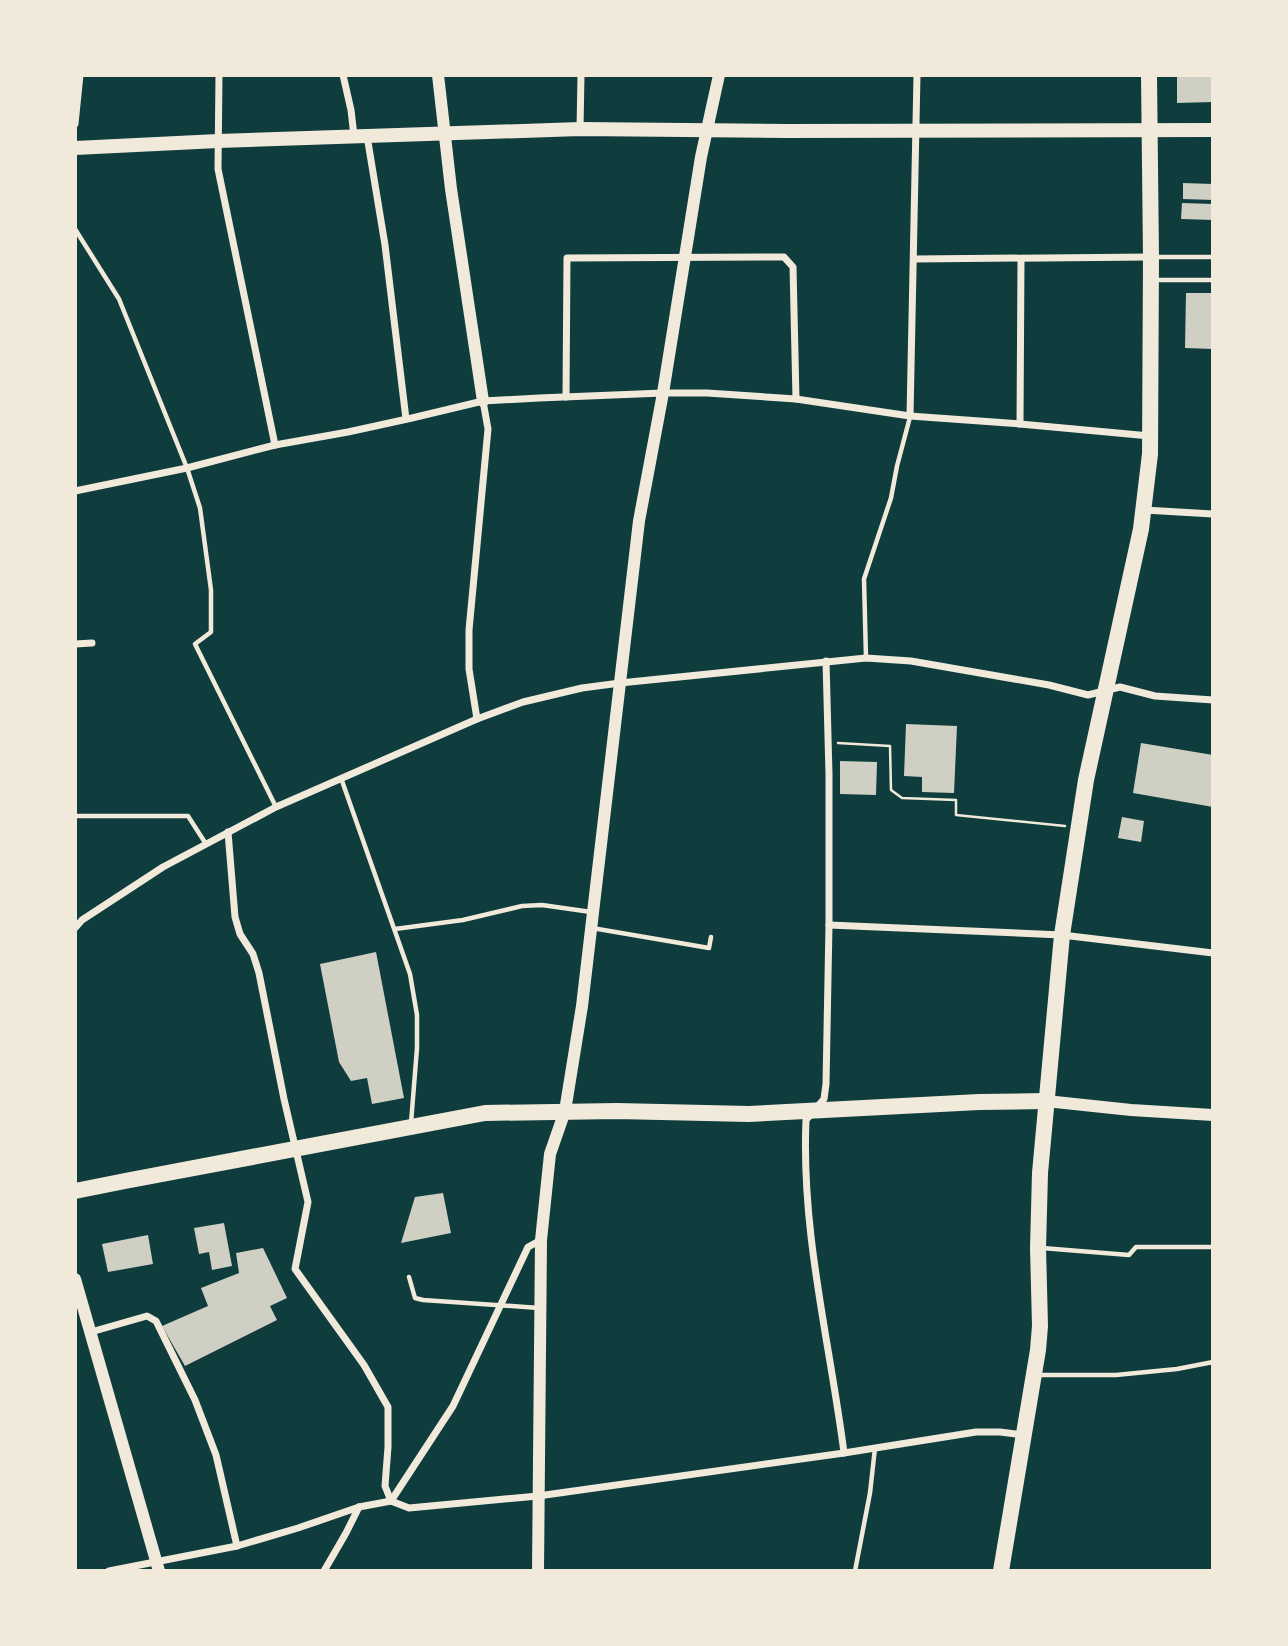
<svg xmlns="http://www.w3.org/2000/svg" width="1288" height="1646" font-family="Montserrat,sans-serif">
	<rect width="100%" height="100%" fill="#0f3d3e"/>
	<!-- building -->
	<g fill="#cfcfc3">
		<polygon points="1177,75 1213,75 1213,102 1177,103"/>
		<polygon points="1183,183 1213,184 1213,200 1183,199"/>
		<polygon points="1182,203 1213,204 1213,220 1181,219"/>
		<polygon points="1186,293 1213,293 1213,349 1185,348"/>
		<polygon points="906,724 957,726 954,793 922,792 922,777 904,776"/>
		<polygon points="1141,743 1213,755 1213,807 1133,793"/>
		<polygon points="840,761 877,762 876,795 840,794"/>
		<polygon points="1122,817 1144,821 1141,842 1118,838"/>
		<polygon points="376,952 404,1098 372,1104 367,1078 351,1081 339,1062 320,964"/>
		<polygon points="443,1193 451,1233 401,1243 415,1197"/>
		<polygon points="224,1223 232,1266 212,1270 209,1252 199,1254 194,1228"/>
		<polygon points="148,1235 153,1264 108,1272 102,1244"/>
		<polygon points="263,1248 287,1298 270,1306 277,1320 185,1366 162,1326 208,1306 201,1288 239,1273 236,1253"/>
	</g>
	<g fill="none" stroke-linecap="round" stroke-linejoin="round">
		<!-- path -->
		<polyline stroke="#f1e9da" stroke-width="2.5" points="838,743 890,746 891,790 902,798 956,800 956,815 1065,826"/>
		<!-- service -->
		<g stroke="#f1e9da" stroke-width="4.5">
			<polyline points="75,229 119,299 187,468 200,508 211,590 211,632 195,644 276,807"/>
			<polyline points="1154,257 1213,257"/>
			<polyline points="1155,280 1213,280"/>
			<polyline points="866,658 864,579 891,498 897,466 910,417"/>
			<polyline points="341,778 410,974 417,1015 417,1048 411,1123"/>
			<polyline points="75,816 188,816 206,844"/>
			<polyline points="592,928 709,948 711,937"/>
			<polyline points="395,929 463,920 522,906 542,905 591,912"/>
			<polyline points="1042,1248 1129,1255 1136,1247 1213,1247"/>
			<polyline points="409,1277 415,1298 423,1300 539,1308"/>
			<polyline points="1036,1375 1116,1375 1177,1369 1213,1362"/>
			<polyline points="855,1571 870,1493 875,1448"/>
		</g>
		<!-- minor -->
		<g stroke="#f1e9da" stroke-width="7">
			<polyline points="219,75 218,169 275,445"/>
			<polyline points="343,75 351,110 354,136"/>
			<polyline points="75,124 80,75"/>
			<polyline points="580,129 581,75"/>
			<polyline points="367,136 385,245 406,419"/>
			<polyline points="914,259 1150,257"/>
			<polyline points="566,397 567,258 784,257 793,267 796,399"/>
			<polyline points="910,416 917,75"/>
			<polyline points="1020,424 1021,259"/>
			<polyline points="75,491 187,468 275,445 348,432 412,418 483,401 539,398 663,393 707,393 796,399 910,416 1020,424 1150,436"/>
			<polyline points="1144,510 1213,514"/>
			<polyline points="75,644 92,643"/>
			<path d="M826,661L829,774V925L826,1084L824,1099L806,1120C801,1233 830,1343 844,1453"/>
			<polyline points="477,719 469,669 469,630 488,429 483,401"/>
			<polyline points="228,832 235,917 240,934 253,954 259,973 284,1099 308,1202 295,1269 364,1365 388,1407 388,1447 385,1486 391,1501"/>
			<polyline points="829,925 1062,935 1213,953"/>
			<polyline points="75,928 82,920 163,867 276,807 477,719 523,702 582,688 620,683 866,658 911,661 1049,685 1088,695 1120,687 1155,696 1213,700"/>
			<polyline points="91,1332 147,1316 156,1321 195,1400 216,1455 237,1546"/>
			<polyline points="391,1501 453,1406 528,1247 541,1240"/>
			<polyline points="109,1571 237,1546 298,1528 359,1507 391,1501 409,1508 538,1496 844,1453 976,1432 1000,1432 1024,1435"/>
			<polyline points="324,1571 346,1533 359,1507"/>
		</g>
		<!-- tertiary -->
		<g stroke="#f1e9da" stroke-width="12">
			<polyline points="438,75 451,189 483,401"/>
			<polyline points="1046,1101 1131,1110 1213,1115"/>
			<polyline points="75,1279 159,1571"/>
			<polyline points="538,1571 541,1240 550,1154 565,1111 582,1006 639,521 663,393 701,157 719,75"/>
		</g>
		<!-- primary -->
		<polyline stroke="#f1e9da" stroke-width="14" points="75,148 218,141 580,129 786,131 1213,130"/>
		<!-- trunk -->
		<g stroke="#f1e9da" stroke-width="16">
			<polyline points="75,1191 125,1181 485,1113 617,1111 749,1114 979,1102 1046,1101"/>
			<polyline points="1001,1571 1038,1350 1040,1326 1038,1248 1040,1173 1062,935 1086,780 1141,529 1150,454 1151,257 1149,75"/>
		</g>
	</g>
	<!-- border -->
	<rect width="1288" height="1646" fill="none" stroke="#f1e9da" stroke-width="154"/>
</svg>
